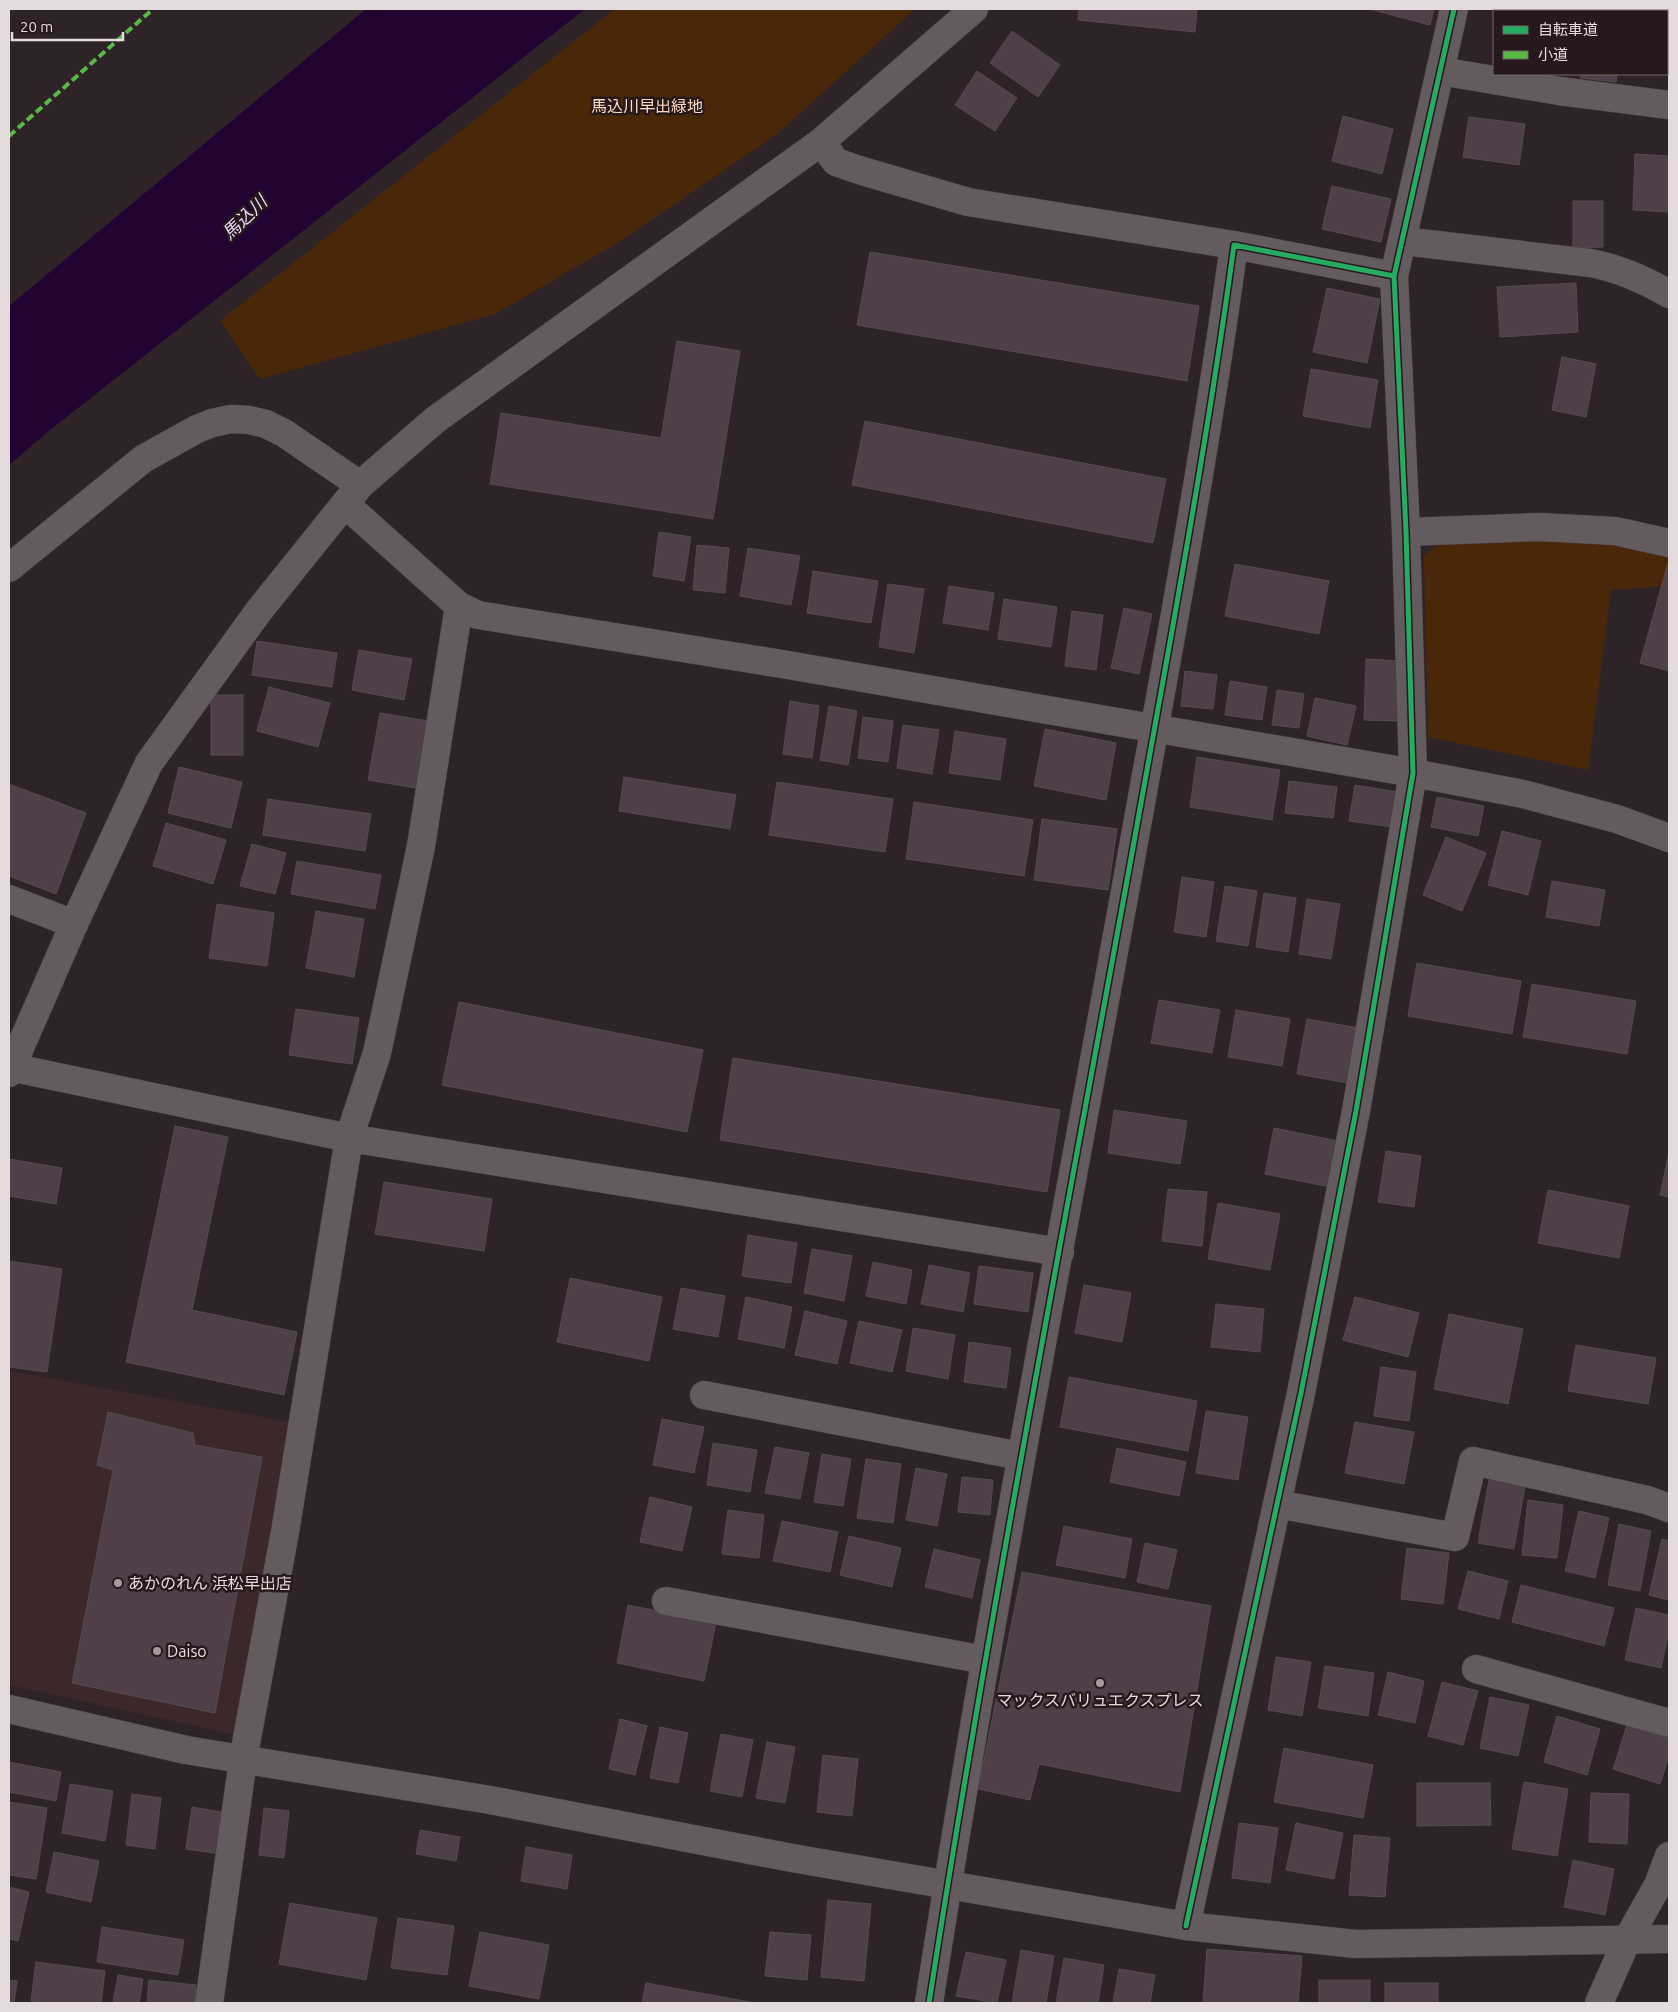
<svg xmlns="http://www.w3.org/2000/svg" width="1678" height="2012" font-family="Ubuntu,'Noto Sans JP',sans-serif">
	<rect width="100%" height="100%" fill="#2e2427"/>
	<!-- built -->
	<polygon fill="#3c272b" points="9,1371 290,1422 237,1735 9,1685"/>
	<!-- green -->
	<g fill="#49280a">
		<polygon points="615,9 915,9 776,135 614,245 495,314 260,379 220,321"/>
		<polygon points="1609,540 1669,553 1669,586 1611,590 1588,770 1428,737 1424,555 1442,543"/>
	</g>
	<!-- water -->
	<polygon fill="#220331" points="366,9 585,9 50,430 9,465 9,306"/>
	<!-- building -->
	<g fill="#4e3f48" stroke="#534c4f">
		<polygon points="1079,9 1197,9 1195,32 1078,20"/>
		<polygon points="1369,9 1434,9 1430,25"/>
		<polygon points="1012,31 1060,65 1038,97 990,63"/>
		<polygon points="977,71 1017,98 995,131 955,105"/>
		<polygon points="1581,74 1617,74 1616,82 1580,78"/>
		<polygon points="1343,116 1393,129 1382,174 1332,161"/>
		<polygon points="1469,117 1525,124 1519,165 1463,157"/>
		<polygon points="1635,154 1669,156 1669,212 1633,210"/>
		<polygon points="1332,186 1391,199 1381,242 1322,229"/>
		<polygon points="1573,201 1603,201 1603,247 1573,248"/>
		<polygon points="870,252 1199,306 1187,381 857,325"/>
		<polygon points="1576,283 1578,332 1500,337 1497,287"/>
		<polygon points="1327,288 1380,299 1367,363 1313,352"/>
		<polygon points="677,341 740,351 713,519 490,484 501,413 661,438"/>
		<polygon points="1562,357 1596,364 1586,417 1552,410"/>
		<polygon points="1311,369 1378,380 1370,428 1303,416"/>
		<polygon points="865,421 1166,479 1153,543 852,485"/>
		<polygon points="659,532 691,537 684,581 653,576"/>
		<polygon points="697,545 729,548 725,593 693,590"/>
		<polygon points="748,548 800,556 791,605 740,596"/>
		<polygon points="1668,563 1669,563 1669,671 1640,663"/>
		<polygon points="1235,564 1329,581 1319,634 1225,616"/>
		<polygon points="813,571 878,581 871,623 807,613"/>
		<polygon points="888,584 924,589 914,653 879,647"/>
		<polygon points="949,586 994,593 988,630 943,623"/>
		<polygon points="1004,599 1057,607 1051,647 998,639"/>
		<polygon points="1124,608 1152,614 1139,674 1111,668"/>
		<polygon points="1072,611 1103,615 1096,670 1065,666"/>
		<polygon points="257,641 337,653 332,687 252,675"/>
		<polygon points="359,650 412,659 404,700 352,690"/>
		<polygon points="1366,659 1400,661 1398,721 1364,720"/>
		<polygon points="1185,671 1217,675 1213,709 1181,706"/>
		<polygon points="1230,681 1267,687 1262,720 1225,715"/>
		<polygon points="269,687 330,703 318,747 257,731"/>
		<polygon points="1277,690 1304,694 1299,728 1272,725"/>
		<rect x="211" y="695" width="32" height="60"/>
		<polygon points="1315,698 1356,706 1347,745 1307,736"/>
		<polygon points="790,701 819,706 812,758 783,754"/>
		<polygon points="829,706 857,711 848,765 820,760"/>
		<polygon points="380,713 428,721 416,788 368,780"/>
		<polygon points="863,717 893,721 888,762 858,758"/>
		<polygon points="903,725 939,730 932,774 897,768"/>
		<polygon points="1045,729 1116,743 1106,800 1034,786"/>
		<polygon points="955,731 1006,739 1000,780 949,773"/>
		<polygon points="1197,757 1280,770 1272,820 1190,807"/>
		<polygon points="179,767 242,782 231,828 168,813"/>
		<polygon points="624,777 736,795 730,829 619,811"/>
		<polygon points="1289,781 1337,787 1333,818 1285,813"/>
		<polygon points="777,782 893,799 885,852 769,835"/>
		<polygon points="9,784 86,813 56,894 9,876"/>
		<polygon points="1355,785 1397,792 1392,827 1349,821"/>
		<polygon points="1437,797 1484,806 1478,836 1431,827"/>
		<polygon points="268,799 371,814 365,851 263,835"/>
		<polygon points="914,802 1033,820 1024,876 906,859"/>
		<polygon points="1042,819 1117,829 1108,890 1034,880"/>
		<polygon points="166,823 226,840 213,884 153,866"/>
		<polygon points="1502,831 1541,841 1528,895 1488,885"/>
		<polygon points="1446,837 1486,853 1462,911 1423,895"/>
		<polygon points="252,844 286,853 275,894 240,886"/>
		<polygon points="297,861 381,875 375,909 291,894"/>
		<polygon points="1182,877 1214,882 1206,937 1174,932"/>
		<polygon points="1552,881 1605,890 1599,926 1546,917"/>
		<polygon points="1225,886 1257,891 1248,946 1216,941"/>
		<polygon points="1264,893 1296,898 1288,952 1256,947"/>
		<polygon points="1307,899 1340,904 1331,959 1299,954"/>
		<polygon points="217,904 274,913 267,966 209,958"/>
		<polygon points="316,911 364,919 354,977 306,968"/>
		<polygon points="1417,963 1521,981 1512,1034 1408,1016"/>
		<polygon points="1532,984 1636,1001 1627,1054 1523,1037"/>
		<polygon points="1159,1000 1220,1010 1212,1053 1151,1043"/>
		<polygon points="459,1002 703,1050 687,1132 442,1085"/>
		<polygon points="296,1009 359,1018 352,1064 289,1055"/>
		<polygon points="1236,1010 1290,1019 1282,1066 1228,1057"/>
		<polygon points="1307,1019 1359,1028 1348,1083 1297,1074"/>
		<polygon points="733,1058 1060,1110 1047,1192 720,1140"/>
		<polygon points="1114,1110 1187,1121 1180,1164 1108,1153"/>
		<polygon points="175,1126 228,1137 192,1310 297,1332 284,1395 126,1362"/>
		<polygon points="1274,1128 1338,1141 1330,1187 1265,1174"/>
		<polygon points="1386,1151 1421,1156 1414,1207 1378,1202"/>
		<polygon points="1669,1152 1669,1197 1660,1195"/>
		<polygon points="9,1159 62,1168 56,1204 9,1196"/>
		<polygon points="384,1182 492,1199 484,1251 375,1234"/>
		<polygon points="1168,1189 1207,1192 1202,1246 1162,1241"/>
		<polygon points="1548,1190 1629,1206 1619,1258 1538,1243"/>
		<polygon points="1218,1203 1280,1214 1270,1270 1208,1259"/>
		<polygon points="748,1235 797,1243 791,1283 742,1276"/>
		<polygon points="812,1249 852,1256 844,1301 804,1293"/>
		<polygon points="9,1261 62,1269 47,1372 9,1367"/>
		<polygon points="873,1262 912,1270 906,1304 866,1296"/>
		<polygon points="929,1265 970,1273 963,1312 921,1304"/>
		<polygon points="979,1266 1033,1273 1028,1312 974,1304"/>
		<polygon points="570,1278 662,1297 649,1361 557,1342"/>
		<polygon points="1084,1285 1131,1293 1122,1342 1075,1333"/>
		<polygon points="681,1288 725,1296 718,1337 673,1329"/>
		<polygon points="746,1297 792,1307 784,1348 738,1339"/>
		<polygon points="1355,1297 1419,1313 1408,1357 1343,1340"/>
		<polygon points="1216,1304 1264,1309 1260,1352 1211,1347"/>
		<polygon points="805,1311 847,1321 837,1364 795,1355"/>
		<polygon points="1449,1314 1523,1329 1508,1404 1434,1389"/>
		<polygon points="859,1321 902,1330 892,1372 850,1363"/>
		<polygon points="913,1328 955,1335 948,1379 906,1371"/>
		<polygon points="969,1342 1011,1348 1006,1388 964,1382"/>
		<polygon points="1576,1345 1656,1358 1648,1404 1568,1391"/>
		<polygon points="1381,1367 1416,1372 1409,1421 1374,1416"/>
		<polygon points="1069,1377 1197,1401 1188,1451 1060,1427"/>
		<polygon points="1206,1411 1248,1417 1238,1480 1196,1473"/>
		<polygon points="108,1412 193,1433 195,1445 262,1457 215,1713 72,1683 113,1470 97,1465"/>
		<polygon points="662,1419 704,1427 694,1473 653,1465"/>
		<polygon points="1355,1422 1414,1432 1404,1484 1345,1473"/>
		<polygon points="713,1443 757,1450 750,1492 707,1485"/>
		<polygon points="775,1447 809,1453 800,1499 765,1493"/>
		<polygon points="1117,1448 1186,1462 1179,1496 1110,1482"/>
		<polygon points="822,1454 851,1459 843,1506 814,1502"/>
		<polygon points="866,1459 901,1464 893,1523 857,1518"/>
		<polygon points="916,1468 947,1474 937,1526 906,1520"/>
		<polygon points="962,1477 993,1480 990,1515 958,1512"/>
		<polygon points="1489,1480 1525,1486 1514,1549 1478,1543"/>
		<polygon points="650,1497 692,1507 682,1551 640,1542"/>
		<polygon points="1528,1500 1563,1505 1557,1558 1522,1555"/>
		<polygon points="728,1510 764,1515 759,1558 722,1554"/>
		<polygon points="1579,1511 1609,1518 1595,1578 1565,1571"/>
		<polygon points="782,1521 838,1532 830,1572 773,1561"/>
		<polygon points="1619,1524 1651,1531 1640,1591 1608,1585"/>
		<polygon points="1064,1526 1132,1539 1125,1578 1056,1565"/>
		<polygon points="849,1536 901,1548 892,1587 840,1575"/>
		<polygon points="1662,1539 1669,1541 1669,1600 1649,1595"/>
		<polygon points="1145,1543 1177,1550 1168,1589 1137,1582"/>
		<polygon points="1407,1548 1449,1553 1443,1604 1401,1599"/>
		<polygon points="934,1549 980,1560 972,1598 925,1587"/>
		<polygon points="1468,1571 1508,1581 1499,1619 1458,1609"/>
		<polygon points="1022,1572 1211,1606 1180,1792 1039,1764 1030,1800 978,1789"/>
		<polygon points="1521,1585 1614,1608 1604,1646 1512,1622"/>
		<polygon points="628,1605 716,1623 704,1681 617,1663"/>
		<polygon points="1636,1608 1669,1615 1669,1631 1661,1668 1625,1660"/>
		<polygon points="1276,1657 1311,1662 1302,1716 1268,1710"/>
		<polygon points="1325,1666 1374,1673 1368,1716 1318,1708"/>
		<polygon points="1388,1672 1424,1681 1415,1723 1378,1715"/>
		<polygon points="1442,1682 1478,1691 1463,1745 1428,1736"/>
		<polygon points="1490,1697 1529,1705 1518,1756 1480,1748"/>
		<polygon points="1557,1716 1600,1729 1587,1775 1544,1762"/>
		<polygon points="620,1719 647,1726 635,1775 609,1769"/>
		<polygon points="1627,1725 1669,1739 1669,1756 1660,1784 1613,1769"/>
		<polygon points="660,1727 688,1733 678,1783 650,1778"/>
		<polygon points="721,1734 753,1740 742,1797 710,1791"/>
		<polygon points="767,1742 795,1747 785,1803 756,1798"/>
		<polygon points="1284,1748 1373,1765 1363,1818 1274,1802"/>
		<polygon points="823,1755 858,1759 852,1816 817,1812"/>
		<polygon points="9,1762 61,1772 56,1801 9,1792"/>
		<polygon points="1524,1782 1568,1789 1557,1856 1512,1849"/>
		<polygon points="1417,1783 1490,1783 1491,1825 1417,1826"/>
		<polygon points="70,1784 113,1791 105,1841 62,1833"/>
		<polygon points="1591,1793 1629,1794 1627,1844 1589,1842"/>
		<polygon points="132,1794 161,1798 155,1849 126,1845"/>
		<polygon points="9,1802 47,1808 36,1879 9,1875"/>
		<polygon points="192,1807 227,1813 221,1854 186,1849"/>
		<polygon points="264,1808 289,1811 284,1858 259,1855"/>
		<polygon points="1239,1823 1278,1828 1270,1883 1232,1878"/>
		<polygon points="1296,1823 1343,1833 1334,1879 1286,1870"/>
		<polygon points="420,1830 460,1837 456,1861 416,1854"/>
		<polygon points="1354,1835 1390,1838 1385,1897 1349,1895"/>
		<polygon points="526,1847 572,1855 567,1889 521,1881"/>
		<polygon points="54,1852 99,1861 91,1902 46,1892"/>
		<polygon points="1573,1860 1614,1869 1605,1915 1564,1907"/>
		<polygon points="9,1887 29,1892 18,1941 9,1939"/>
		<polygon points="828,1900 871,1904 864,1981 821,1977"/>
		<polygon points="290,1903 377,1918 366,1980 279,1964"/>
		<polygon points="398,1918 454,1926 447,1975 391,1968"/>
		<polygon points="102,1927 184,1940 178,1975 97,1962"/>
		<polygon points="480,1932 549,1945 539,1999 469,1986"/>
		<polygon points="770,1932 811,1935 807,1980 765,1976"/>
		<polygon points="1207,1949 1302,1956 1298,2003 1203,2003"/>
		<polygon points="1021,1950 1054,1956 1046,2003 1012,2003"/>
		<polygon points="966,1952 1006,1960 997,2003 956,1996"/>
		<polygon points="1064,1958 1104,1965 1098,2003 1056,2003"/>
		<polygon points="36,1962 105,1971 101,2003 48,2003 31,2001"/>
		<polygon points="1119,1969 1155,1975 1150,2003 1113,2003"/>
		<polygon points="118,1975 143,1979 139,2003 113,2003"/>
		<polygon points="9,1980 17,1981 14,2003 9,2003"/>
		<polygon points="149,1980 196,1985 194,2003 147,2003"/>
		<rect x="1319" y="1980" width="51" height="23"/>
		<polygon points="646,1983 755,2003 642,2003"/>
		<rect x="1385" y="1983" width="53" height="20"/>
	</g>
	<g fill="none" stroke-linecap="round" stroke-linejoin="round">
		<defs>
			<g id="minor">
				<polyline points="1440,71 1559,91 1669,105"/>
				<polyline points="821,142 836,162 859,170 968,202 1234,245"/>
				<path d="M1403,241L1590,263C1618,268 1645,280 1669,294"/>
				<polyline points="345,504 459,606 478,615 782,664 1413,773 1523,794 1617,819 1669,838"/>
				<polyline points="1406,532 1539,527 1615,531 1669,543"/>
				<polyline points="9,568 143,459 197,429 212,423 231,419 249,420 266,424 284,433 360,485"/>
				<polyline points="9,899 74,924"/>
				<polyline points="10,1067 349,1138 1060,1252"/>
				<polyline points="9,1073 74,924 149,763 258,612 360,485 435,420 821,142 974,9"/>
				<polyline points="704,1395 1021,1456"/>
				<polyline points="1277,1504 1455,1537 1473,1461 1647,1500 1669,1508"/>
				<polyline points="666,1601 985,1660"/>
				<polyline points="1476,1669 1669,1723"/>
				<polyline points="1186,1926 1301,1393 1356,1111 1413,773 1406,532 1394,276 1454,9"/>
				<polyline points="209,2003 243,1760 285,1532 349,1138 377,1053 421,846 459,606"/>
				<path d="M929,2003C988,1622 1061,1243 1130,864C1167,658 1206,452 1234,245L1394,276"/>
				<polyline points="1599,2003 1627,1940 1658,1885 1669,1856"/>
			</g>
			<polyline id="tertiary" points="9,1709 186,1750 490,1800 792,1858 1186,1926 1356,1944 1669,1939"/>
		</defs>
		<!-- minor casing -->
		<use href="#minor" stroke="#473f41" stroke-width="29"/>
		<!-- tertiary casing -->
		<use href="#tertiary" stroke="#473f41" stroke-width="29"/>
		<!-- minor -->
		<use href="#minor" stroke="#635b5d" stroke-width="28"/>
		<!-- tertiary -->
		<use href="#tertiary" stroke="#635b5d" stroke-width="28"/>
		<!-- quiet -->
		<polyline stroke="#58b947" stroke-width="4" stroke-dasharray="8 4" stroke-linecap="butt" points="9,136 153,9"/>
		<defs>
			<g id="cycleway">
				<polyline points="1186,1926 1301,1393 1356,1111 1413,773 1406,532 1394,276 1454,9"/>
				<path d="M929,2003C988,1622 1061,1243 1130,864C1167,658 1206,452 1234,245L1394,276"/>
			</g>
		</defs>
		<!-- cycleway casing -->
		<use href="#cycleway" stroke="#27181b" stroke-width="8"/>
		<!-- cycleway -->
		<use href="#cycleway" stroke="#26ab63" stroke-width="5"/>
	</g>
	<!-- markers -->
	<g fill="#a59a9d" stroke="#27181b" stroke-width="2">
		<circle cx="118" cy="1583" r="5"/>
		<circle cx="157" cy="1651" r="5"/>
		<circle cx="1100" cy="1683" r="5"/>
	</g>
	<g text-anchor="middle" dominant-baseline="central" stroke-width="5" stroke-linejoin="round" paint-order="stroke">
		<!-- park labels -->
		<g font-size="16" fill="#fcdac1" stroke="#27181b">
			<text x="647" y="106">馬込川早出緑地</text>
		</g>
		<!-- poi labels -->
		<g font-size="16" fill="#e5dadc" stroke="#27181b" text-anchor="start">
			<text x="128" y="1583">あかのれん 浜松早出店</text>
			<text x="167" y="1651">Daiso</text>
			<text x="1100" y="1700" text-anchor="middle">マックスバリュエクスプレス</text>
		</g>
		<!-- water labels -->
		<g font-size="18" font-style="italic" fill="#ead7f9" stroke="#27181b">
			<text transform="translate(244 217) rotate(-44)">馬込川</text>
		</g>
	</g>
	<!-- border -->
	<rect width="1678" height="2012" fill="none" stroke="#e5dadc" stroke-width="20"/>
	<!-- legend -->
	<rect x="1493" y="10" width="175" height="65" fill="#27181b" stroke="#736668"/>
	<rect x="1503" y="26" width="25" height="8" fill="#26ab63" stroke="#736668"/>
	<text x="1538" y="35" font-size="15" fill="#e5dadc">自転車道</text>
	<rect x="1503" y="51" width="25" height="8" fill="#58b947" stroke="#736668"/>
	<text x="1538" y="60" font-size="15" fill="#e5dadc">小道</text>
	<!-- scale -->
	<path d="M12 32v8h111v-8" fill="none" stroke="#e5dadc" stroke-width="2.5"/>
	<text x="20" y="32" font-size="15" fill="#e5dadc" stroke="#27181b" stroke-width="4" paint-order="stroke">20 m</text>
</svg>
